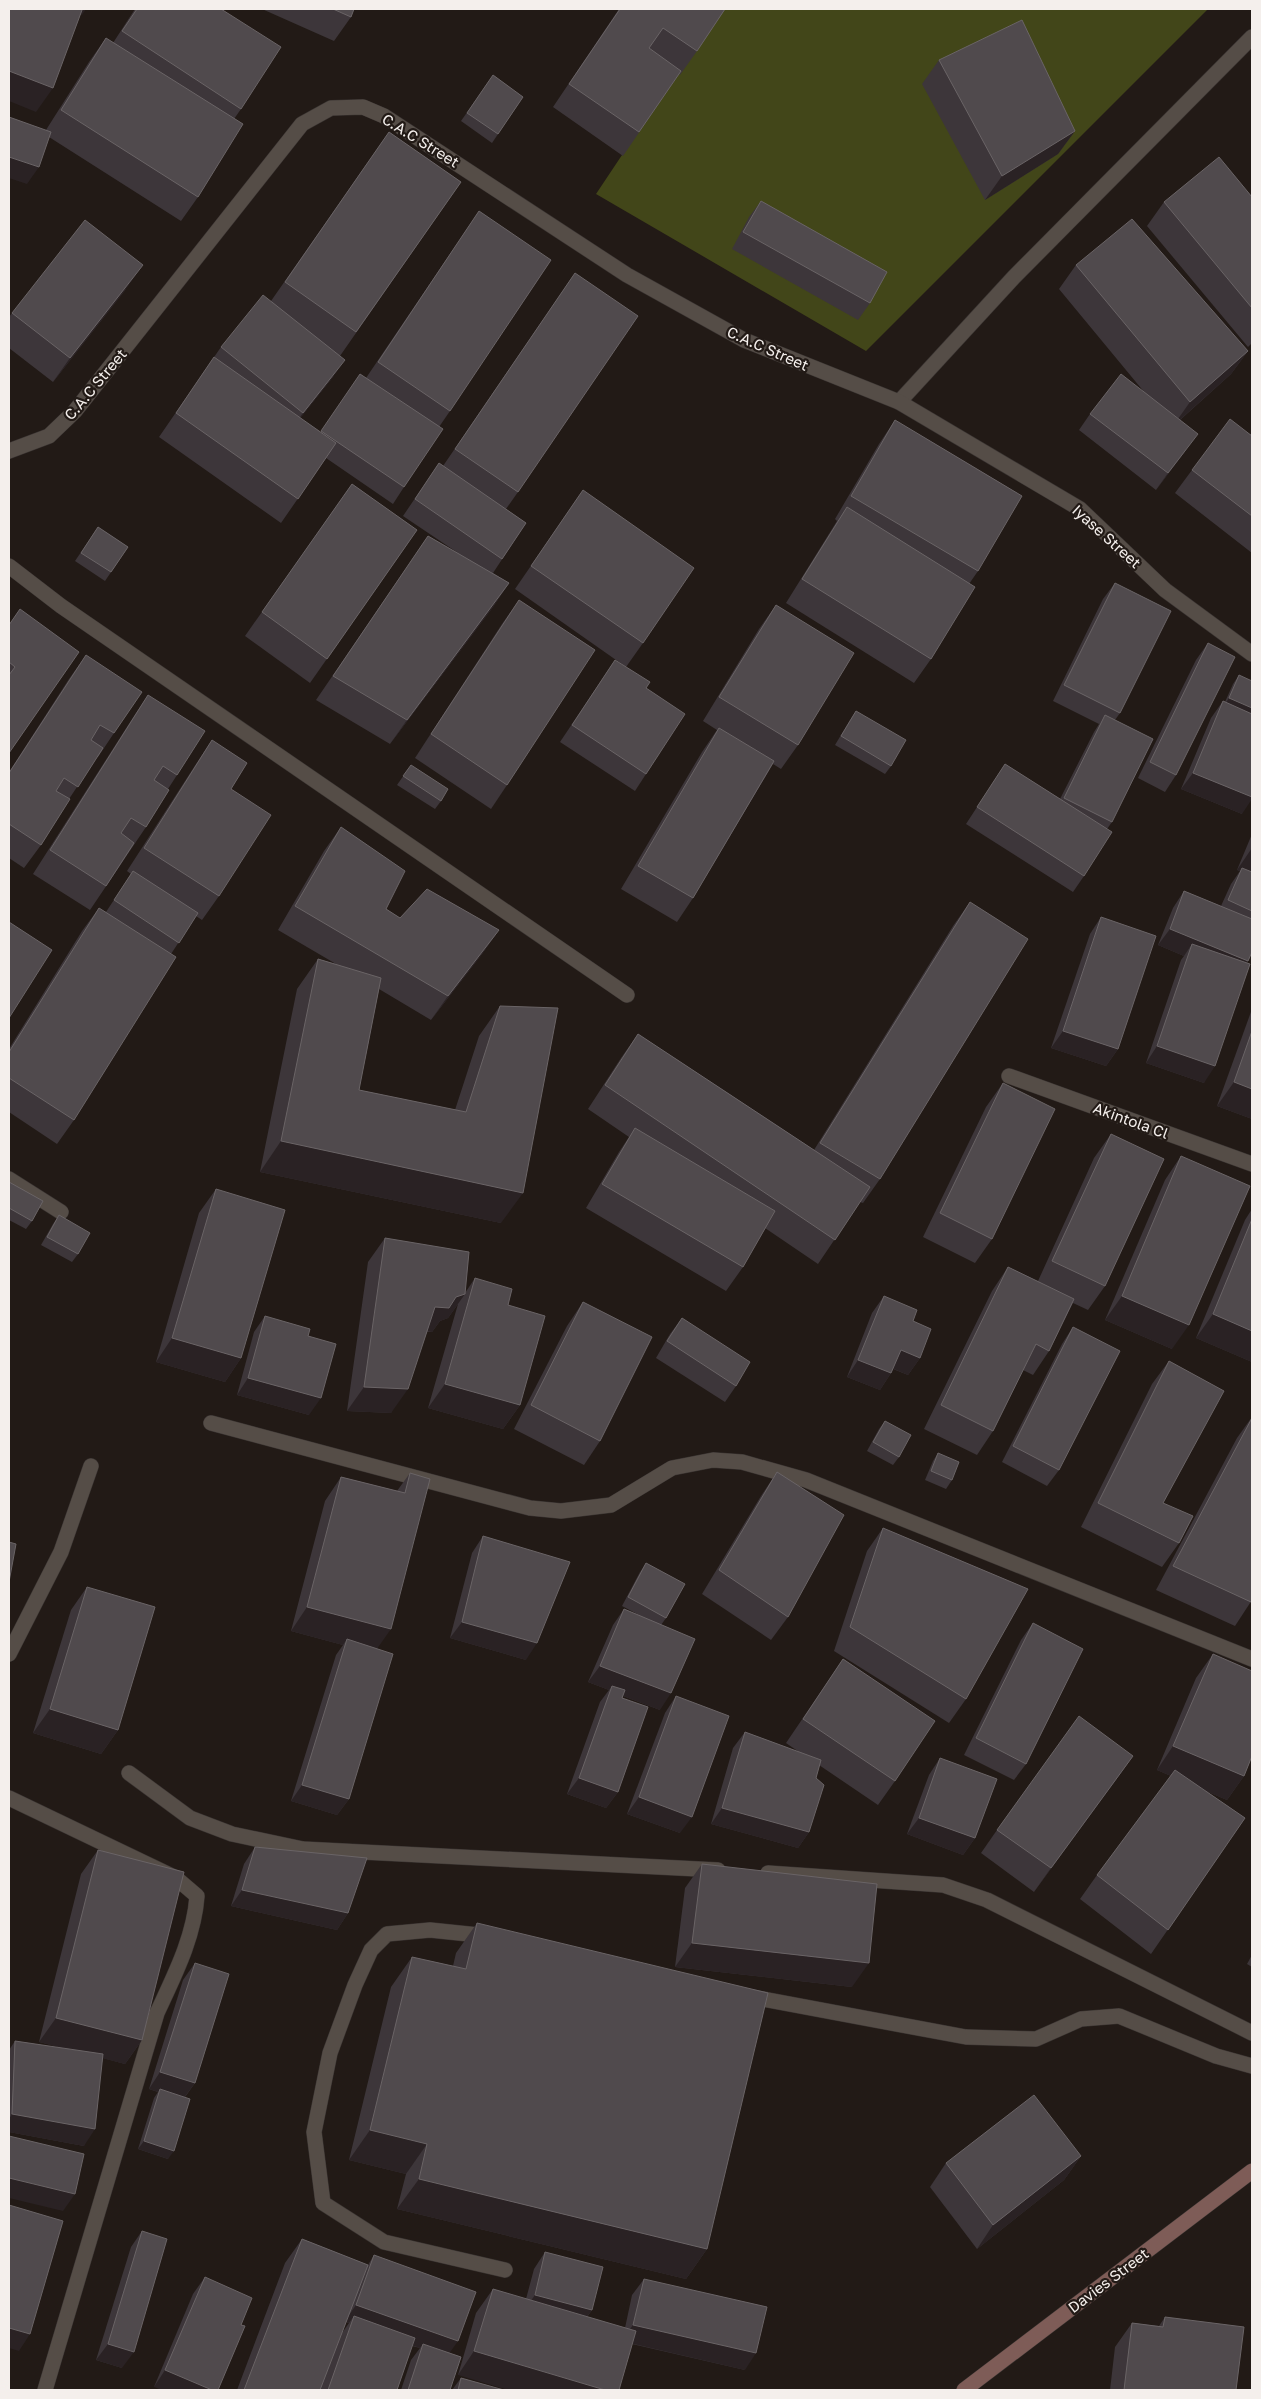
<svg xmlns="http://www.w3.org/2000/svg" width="1261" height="2399" font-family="'Golos Text',sans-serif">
	<rect width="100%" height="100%" fill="#221a16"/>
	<!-- green -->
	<polygon fill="#424619" points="716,9 1208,9 866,351 596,194 718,11"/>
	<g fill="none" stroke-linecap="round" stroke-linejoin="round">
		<defs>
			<g id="lane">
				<polyline points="488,1936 430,1930 387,1934 371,1950 355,1985 330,2053 314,2132 323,2203 384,2242 505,2270"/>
				<polyline points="746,1996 966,2037 1036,2039 1081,2019 1119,2016 1216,2056 1252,2066"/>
			</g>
			<g id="street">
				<polyline points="899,402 1014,277 1252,37"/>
				<polyline points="9,451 49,436 75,411 302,124 331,108 363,107 384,116 627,275 744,340 899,402 1080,509 1165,590 1252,654"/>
				<polyline points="9,566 61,606 627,995"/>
				<polyline points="1009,1076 1252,1164"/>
				<polyline points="9,1179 61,1212"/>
				<polyline points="211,1423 530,1508 561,1511 611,1505 672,1468 713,1460 742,1462 806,1480 1252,1659"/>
				<polyline points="9,1654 61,1552 91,1466"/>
				<polyline points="129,1773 190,1818 232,1834 303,1849 718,1870"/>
				<path d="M9,1798L176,1878L197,1896C194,1938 174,1976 157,2013L45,2390"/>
				<polyline points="768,1873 943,1885 987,1900 1252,2033"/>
			</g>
			<polyline id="secondary" points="964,2390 1252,2171"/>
		</defs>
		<!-- lane casing -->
		<use href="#lane" stroke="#3a3432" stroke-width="16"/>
		<!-- street casing -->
		<use href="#street" stroke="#3a3432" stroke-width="16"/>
		<!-- secondary casing -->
		<use href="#secondary" stroke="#3a3432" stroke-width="16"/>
		<!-- lane -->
		<use href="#lane" stroke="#554d47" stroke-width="15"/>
		<!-- street -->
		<use href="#street" stroke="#554d47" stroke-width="15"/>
		<!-- secondary -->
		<use href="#secondary" stroke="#7e5c57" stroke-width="15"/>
	</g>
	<!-- wall -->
	<g fill="#3d363a" fill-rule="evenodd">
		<polygon points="135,9 221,9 241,109 234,119 198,197 181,221 49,137 27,184 46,130 89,62 106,38 113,43"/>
		<polygon points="262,9 354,9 351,17 334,41"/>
		<polygon points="619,9 725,9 697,51 680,75 679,74 623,156 553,107"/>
		<polygon points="939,60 1075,131 1058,154 985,200 922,84"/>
		<polygon points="493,75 523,97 492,143 461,121"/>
		<polygon points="389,132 461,182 340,356 333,377 300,418 321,432 360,374 366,378 479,211 450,411 439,427 404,487 393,504 326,458 281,523 159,437 221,347 271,301"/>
		<polygon points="1252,197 1252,343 1248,347 1147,226 1164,202"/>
		<polygon points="761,201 870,303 858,320 732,249 749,217"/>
		<polygon points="1076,265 1248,351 1231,374 1180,420 1186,450 1156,490 1079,430 1090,414 1145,393 1059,289"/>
		<polygon points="575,273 518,492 506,509 526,523 493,573 509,583 493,607 390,744 316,700 428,536 458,553 403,516 439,463 443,466"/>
		<polygon points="126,289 53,382 9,348 9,317 12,313"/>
		<polygon points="895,420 978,571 969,584 931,659 914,683 786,603 837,521 835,519 879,444"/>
		<polygon points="1252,432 1252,553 1175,493 1192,470 1250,435"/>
		<polygon points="352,484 417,530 310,683 245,636"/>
		<polygon points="583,490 643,643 626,667 515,589"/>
		<polygon points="98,527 128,547 105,581 75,561"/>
		<polygon points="1115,583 1120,713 1115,720 1112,822 1107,829 1084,876 1073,892 966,824 1005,764 1060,799 1094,732 1099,724 1053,701 1103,599"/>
		<polygon points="519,600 507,785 491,809 415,758 502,624"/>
		<polygon points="776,605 798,745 781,769 773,764 693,898 677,922 621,889 702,752 717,730 703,721 759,629"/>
		<polygon points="20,609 9,753 9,625"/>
		<polygon points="1208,643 1176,775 1165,792 1138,778 1196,660"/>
		<polygon points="86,655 114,733 98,757 97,757 69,799 41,845 24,868 9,858 9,772 69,679"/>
		<polygon points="615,660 646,688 646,774 635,791 560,742"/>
		<polygon points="1239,675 1242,814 1181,789 1211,718 1223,701 1225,702 1233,684"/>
		<polygon points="148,695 177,775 168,789 146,827 90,910 33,874 132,719"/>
		<polygon points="856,711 891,766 885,774 835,745 850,720"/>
		<polygon points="212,740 231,789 219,896 202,920 196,916 171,954 74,1120 57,1144 9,1112 9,1049 82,931 99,908 106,912 131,874 127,871 196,764"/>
		<polygon points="411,765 441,801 435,809 397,785"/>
		<polygon points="341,827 386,909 400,918 499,930 482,954 431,1020 379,989 359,1090 455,1110 479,1036 500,1006 501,1223 260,1172 297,989 318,959 336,964 278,930 324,851"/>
		<polygon points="1252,834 1252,952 1247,963 1204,1083 1146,1063 1181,960 1184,956 1158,945 1173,908 1184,891 1221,906 1231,884 1240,871 1237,870"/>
		<polygon points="970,902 880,1179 863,1203 860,1202 818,1264 765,1228 743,1267 726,1291 586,1208 619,1152 629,1137 588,1109 621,1058 638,1034 814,1150 953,926"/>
		<polygon points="1101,917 1118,1049 1106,1066 1051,1048 1090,934"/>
		<polygon points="1252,1009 1252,1119 1217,1106"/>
		<polygon points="1003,1083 992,1239 975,1263 923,1237 986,1107"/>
		<polygon points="1111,1134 1105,1286 1088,1310 1073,1303 1049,1351 1033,1375 1023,1370 993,1431 977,1455 924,1429 992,1291 1008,1267 1038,1281 1094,1158"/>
		<polygon points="1181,1156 1172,1349 1105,1320 1165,1180"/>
		<polygon points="9,1182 32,1221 26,1229 9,1220"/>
		<polygon points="216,1189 241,1358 225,1382 156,1362 199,1213"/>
		<polygon points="1252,1209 1252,1362 1196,1338 1245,1220"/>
		<polygon points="59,1215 78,1254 72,1262 41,1245 53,1224"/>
		<polygon points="385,1238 465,1293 475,1278 508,1305 520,1405 503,1429 428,1408 458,1304 448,1318 440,1321 432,1332 427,1332 391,1413 347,1411 368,1262"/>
		<polygon points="884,1296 913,1321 920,1358 908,1375 893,1369 891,1373 880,1390 847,1377 872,1313"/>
		<polygon points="583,1302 600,1441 584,1465 514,1429 567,1326"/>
		<polygon points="265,1316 308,1336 309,1415 237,1395 254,1332"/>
		<polygon points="682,1318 736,1386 725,1402 656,1358 670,1334"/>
		<polygon points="1073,1327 1059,1470 1047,1486 1002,1462 1062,1344"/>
		<polygon points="1169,1361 1163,1503 1179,1543 1162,1567 1081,1527 1152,1384"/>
		<polygon points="1252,1417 1252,1600 1235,1626 1156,1590 1237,1438"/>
		<polygon points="885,1421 899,1457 893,1465 867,1451 879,1429"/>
		<polygon points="938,1453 952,1480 946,1489 925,1480 933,1461"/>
		<polygon points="777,1472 788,1617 771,1640 702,1594 761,1496"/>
		<polygon points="410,1473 349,1799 337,1815 291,1801 336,1655 343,1645 291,1631 325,1501 341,1477 397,1491"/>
		<polygon points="883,1528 966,1699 949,1723 834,1651 867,1551"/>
		<polygon points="483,1536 526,1660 450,1638 472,1553"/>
		<polygon points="646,1563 666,1618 661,1625 660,1710 623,1696 618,1792 606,1808 567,1794 600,1702 609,1690 588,1682 613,1625 624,1609 639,1615 622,1606 640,1572"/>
		<polygon points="87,1587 118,1730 101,1754 33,1733 71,1610"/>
		<polygon points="1033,1623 1026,1764 1014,1780 964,1755 1021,1640"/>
		<polygon points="1213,1654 1244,1776 1227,1800 1206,1791 1245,1818 1151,1954 1080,1899 1097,1875 1171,1776 1157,1770 1196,1678"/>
		<polygon points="843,1659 895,1781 878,1805 819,1765 816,1778 809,1832 798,1848 711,1824 733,1748 745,1732 799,1752 786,1743"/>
		<polygon points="676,1696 680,1833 627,1814 665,1713"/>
		<polygon points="1133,1756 1034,1892 981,1853 997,1830"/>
		<polygon points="940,1758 975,1838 963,1855 907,1834 929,1775"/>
		<polygon points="255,1847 348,1913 337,1930 231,1906 244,1864"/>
		<polygon points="98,1850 142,2040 125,2064 103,2058 84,2146 9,2132 9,2050 15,2041 68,2049 39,2042 81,1874"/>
		<polygon points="702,1864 852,1987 675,1967 685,1888"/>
		<polygon points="477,1923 707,2249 686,2279 397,2209 406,2174 349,2160 391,1987 412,1957 453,1966 456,1953"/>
		<polygon points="1252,1955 1252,1967 1247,1964"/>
		<polygon points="195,1963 195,2083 185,2097 168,2159 138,2149 154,2098 158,2092 149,2089 183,1980"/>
		<polygon points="1081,2156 1064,2180 977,2249 930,2187 946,2163"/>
		<polygon points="142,2231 122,2368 96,2360 131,2247"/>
		<path d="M302,2239L368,2265L374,2255L450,2353V2390H401L411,2360L420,2348L412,2346L397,2390H237L285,2263ZM346,2322L349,2323L342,2333Z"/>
		<polygon points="545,2252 592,2310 587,2317 625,2328 632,2295 644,2279 745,2370 632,2344 458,2375 476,2313 493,2289 526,2299 534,2269"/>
		<polygon points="205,2277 241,2325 154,2387 193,2294"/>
		<polygon points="1165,2317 1236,2390 1110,2390 1115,2347 1132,2323 1159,2326"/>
		<polygon points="461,2378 504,2390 452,2390"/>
	</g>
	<!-- shaded-wall -->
	<g fill="#2a2224">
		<polygon points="69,9 86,9 82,15"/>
		<polygon points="9,71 53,88 36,112 9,101"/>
		<polygon points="1075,131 1058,154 985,200 1002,176"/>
		<polygon points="9,157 39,167 27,184 9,178"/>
		<polygon points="143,265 126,289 53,382 70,358"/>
		<polygon points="1248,351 1231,374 1173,426 1190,402"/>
		<polygon points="345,360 333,377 291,430 303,413"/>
		<polygon points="1198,434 1156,490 1168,473"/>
		<polygon points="509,583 493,607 390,744 407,720"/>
		<polygon points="1229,698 1252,708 1252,719 1223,707"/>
		<polygon points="1193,773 1252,797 1252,799 1242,814 1181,789"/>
		<polygon points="1252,848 1252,876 1242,868 1240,871 1237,870"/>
		<polygon points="1170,929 1248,961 1237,977 1192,944 1184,956 1158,945"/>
		<polygon points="499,930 482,954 431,1020 448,996"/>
		<polygon points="1063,1031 1118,1049 1106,1066 1051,1048"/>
		<polygon points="1157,1046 1215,1066 1204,1083 1146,1063"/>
		<polygon points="1234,1082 1252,1089 1252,1119 1217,1106"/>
		<polygon points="281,1141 523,1193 501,1223 260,1172"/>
		<polygon points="465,1294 448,1318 440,1321 432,1332 418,1330 435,1307 456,1297"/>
		<polygon points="1122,1296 1189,1325 1172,1349 1105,1320"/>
		<polygon points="1213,1314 1252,1331 1252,1362 1196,1338"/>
		<polygon points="172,1338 241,1358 225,1382 156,1362"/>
		<polygon points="901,1350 920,1358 908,1375 889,1367"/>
		<polygon points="858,1360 891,1373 880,1390 847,1377"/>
		<polygon points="248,1378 321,1398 309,1415 237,1395"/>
		<polygon points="445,1384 520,1405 503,1429 428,1408"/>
		<polygon points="364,1387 408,1389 391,1413 347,1411"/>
		<polygon points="307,1607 391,1629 374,1653 347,1639 343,1645 291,1631"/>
		<polygon points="462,1622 537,1643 526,1660 450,1638"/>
		<polygon points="600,1666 671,1693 660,1710 610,1691 612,1686 609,1690 588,1682"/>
		<polygon points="50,1709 118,1730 101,1754 33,1733"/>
		<polygon points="1173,1746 1244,1776 1227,1800 1157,1770"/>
		<polygon points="1133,1756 1116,1780 1034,1892 1051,1868"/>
		<polygon points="579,1778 618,1792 606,1808 567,1794"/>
		<polygon points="302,1785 349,1799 337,1815 291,1801"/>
		<polygon points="639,1797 692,1817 680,1833 627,1814"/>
		<polygon points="722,1808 809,1832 798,1848 711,1824"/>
		<polygon points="919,1818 975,1838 963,1855 907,1834"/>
		<polygon points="242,1890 348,1913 337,1930 231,1906"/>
		<polygon points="692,1943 869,1963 852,1987 675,1967"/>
		<polygon points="56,2018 142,2040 125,2064 39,2042"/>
		<polygon points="160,2072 195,2083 183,2099 160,2089 158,2092 149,2089"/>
		<polygon points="12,2114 95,2129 84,2146 9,2132 9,2119"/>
		<polygon points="370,2130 427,2144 406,2174 349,2160"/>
		<polygon points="144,2141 174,2151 168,2159 138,2149"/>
		<polygon points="1081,2156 1064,2180 977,2249 993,2225"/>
		<polygon points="9,2178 75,2194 63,2211 9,2198"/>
		<polygon points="419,2179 707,2249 686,2279 397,2209"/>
		<polygon points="535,2295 592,2310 580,2326 523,2312"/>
		<polygon points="356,2305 458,2341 446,2358 423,2344 420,2348 351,2324 354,2316 349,2323 345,2321"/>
		<polygon points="633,2325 756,2353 745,2370 621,2341"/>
		<polygon points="9,2328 30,2334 19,2351 9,2348"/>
		<polygon points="108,2344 134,2352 122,2368 96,2360"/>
		<polygon points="474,2351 605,2390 508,2390 458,2375"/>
		<polygon points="165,2370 212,2390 162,2390 154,2387"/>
	</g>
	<!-- building -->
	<g fill="#504a4d" stroke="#6a6466">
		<polygon points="9,9 80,9 82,10 53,88 9,71"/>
		<polygon points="137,9 221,9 281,47 241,109 122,31"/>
		<polygon points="333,9 354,9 351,17"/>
		<polygon points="620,9 725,9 697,51 663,28 649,48 681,71 639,132 569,84"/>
		<polygon points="1022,20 1075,131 1002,176 939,60"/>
		<polygon points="106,38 243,124 198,197 61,110"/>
		<polygon points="493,75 523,97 498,134 467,113"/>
		<polygon points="9,117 51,132 39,167 9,157"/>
		<polygon points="389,132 461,182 356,332 285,282"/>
		<polygon points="1219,157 1252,197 1252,308 1164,202"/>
		<polygon points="761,201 887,272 870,303 743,232"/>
		<polygon points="479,211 551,260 450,411 378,362"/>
		<polygon points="1132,219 1248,351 1190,402 1076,265"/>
		<polygon points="85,220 143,265 70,358 12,313"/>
		<polygon points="575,273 638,316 518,492 455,449"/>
		<polygon points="263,295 345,360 303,413 221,347"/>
		<polygon points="214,357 336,443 298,499 176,413"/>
		<polygon points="360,374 443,429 404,487 321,431"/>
		<polygon points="1121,374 1198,434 1168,473 1090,414"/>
		<polygon points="1230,419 1252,436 1252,516 1192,470"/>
		<polygon points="895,420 1022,496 978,571 851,496"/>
		<polygon points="439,463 526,523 502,559 415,499"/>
		<polygon points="352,484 417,530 327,659 262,612"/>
		<polygon points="583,490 694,568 643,643 531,566"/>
		<polygon points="847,507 975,587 931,659 802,579"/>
		<polygon points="98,527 128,547 111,572 81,553"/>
		<polygon points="428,536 509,583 407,720 333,676"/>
		<polygon points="1115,583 1171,611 1120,713 1064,685"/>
		<polygon points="519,600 595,650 507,785 431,734"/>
		<polygon points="776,605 854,653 798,745 719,697"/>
		<polygon points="20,609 79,652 9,753 9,675 15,667 9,662 9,625"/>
		<polygon points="1208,643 1235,657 1176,775 1150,762"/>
		<polygon points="86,655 142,692 114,733 100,725 91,740 103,748 78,787 64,778 56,791 70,799 41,845 9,824 9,773"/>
		<polygon points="615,660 650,682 646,688 685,714 646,774 572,725"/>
		<polygon points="1239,675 1252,681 1252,708 1229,698"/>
		<polygon points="148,695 205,731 177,775 163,766 154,780 169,790 146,827 131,818 121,833 134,843 106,886 50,850"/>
		<polygon points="1223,701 1252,714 1252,797 1193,773"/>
		<polygon points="856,711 906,740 891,766 841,736"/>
		<polygon points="1105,715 1153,739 1112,822 1064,798"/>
		<polygon points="719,728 774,761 693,898 638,866"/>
		<polygon points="212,740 247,763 231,789 271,815 219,896 144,848"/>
		<polygon points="1005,764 1112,832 1084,876 977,807"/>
		<polygon points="411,765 448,789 441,801 403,776"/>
		<polygon points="341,827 405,871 386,909 400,918 427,889 499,930 448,996 295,906"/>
		<polygon points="1242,868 1252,872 1252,911 1228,900"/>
		<polygon points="133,871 198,913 179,943 114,900"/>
		<polygon points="1184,891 1252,919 1252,952 1248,961 1170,929"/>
		<polygon points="970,902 1028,939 880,1179 820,1143"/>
		<polygon points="99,908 176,957 74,1120 9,1078 9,1052"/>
		<polygon points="1101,917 1156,936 1118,1049 1063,1031"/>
		<polygon points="9,922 52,950 9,1018"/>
		<polygon points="1192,944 1250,964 1215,1066 1157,1046"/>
		<polygon points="318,959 381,978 359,1090 466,1112 500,1006 558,1008 523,1193 281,1141"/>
		<polygon points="1252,1031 1252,1089 1234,1082"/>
		<polygon points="638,1034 870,1187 835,1240 605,1085"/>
		<polygon points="1003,1083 1055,1109 992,1239 940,1213"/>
		<polygon points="635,1128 775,1211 743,1267 602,1184"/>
		<polygon points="1111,1134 1164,1159 1105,1286 1052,1261"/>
		<polygon points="1181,1156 1250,1186 1189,1325 1122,1296"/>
		<polygon points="9,1182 43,1201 32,1221 9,1208"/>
		<polygon points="216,1189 285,1210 241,1358 172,1338"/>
		<polygon points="59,1215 90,1233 78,1254 47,1237"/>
		<polygon points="1252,1219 1252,1331 1213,1314"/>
		<polygon points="385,1238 469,1252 465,1294 456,1297 449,1308 435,1307 408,1389 364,1387"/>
		<polygon points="1008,1267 1074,1299 1049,1351 1036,1344 993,1431 941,1405"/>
		<polygon points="475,1278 512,1289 508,1305 545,1316 520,1405 445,1384"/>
		<polygon points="884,1296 917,1310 913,1321 931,1329 920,1358 901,1350 891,1373 858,1360"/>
		<polygon points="583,1302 652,1337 600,1441 531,1405"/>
		<polygon points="265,1316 310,1329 308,1336 336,1344 321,1398 248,1378"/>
		<polygon points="682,1318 750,1362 736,1386 667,1341"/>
		<polygon points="1073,1327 1120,1351 1059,1470 1013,1446"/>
		<polygon points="1169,1361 1224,1391 1163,1503 1193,1516 1179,1543 1098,1503"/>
		<polygon points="1252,1418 1252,1600 1251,1602 1173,1566"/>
		<polygon points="885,1421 911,1435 899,1457 873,1442"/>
		<polygon points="938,1453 959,1462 952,1480 931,1471"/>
		<polygon points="777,1472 844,1515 788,1617 719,1570"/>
		<polygon points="410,1473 430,1479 391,1629 307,1607 341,1477 405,1493"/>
		<polygon points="883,1528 1028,1589 966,1699 850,1627"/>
		<polygon points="483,1536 570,1562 537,1643 462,1622"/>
		<polygon points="9,1542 16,1544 9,1582"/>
		<polygon points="646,1563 685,1584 666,1618 628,1597"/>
		<polygon points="87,1587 155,1607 118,1730 50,1709"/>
		<polygon points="624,1609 695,1639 671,1693 600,1666"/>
		<polygon points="1033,1623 1083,1649 1026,1764 976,1738"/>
		<polygon points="347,1639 393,1654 349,1799 302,1785"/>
		<polygon points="1213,1654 1252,1671 1252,1756 1244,1776 1173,1746"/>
		<polygon points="843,1659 935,1721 895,1781 803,1719"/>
		<polygon points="612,1686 625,1690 622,1698 648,1707 618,1792 579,1778"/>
		<polygon points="676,1696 729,1716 692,1817 639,1797"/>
		<polygon points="1079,1716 1133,1756 1051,1868 997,1830"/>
		<polygon points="745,1732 821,1760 816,1778 824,1785 809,1832 722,1808"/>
		<polygon points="940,1758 997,1779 975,1838 919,1818"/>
		<polygon points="1175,1770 1245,1818 1168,1930 1097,1875"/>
		<polygon points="255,1847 367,1858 348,1913 242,1890"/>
		<polygon points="98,1850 184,1872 142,2040 56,2018"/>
		<polygon points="702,1864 877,1884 869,1963 692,1943"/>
		<polygon points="477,1923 768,1993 707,2249 419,2179 427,2144 370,2130 412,1957 466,1969"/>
		<polygon points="195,1963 229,1974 195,2083 160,2072"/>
		<polygon points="15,2041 103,2054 95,2129 12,2114"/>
		<polygon points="160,2089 190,2099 174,2151 144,2141"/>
		<polygon points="1034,2095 1081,2156 993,2225 946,2163"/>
		<polygon points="9,2136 84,2154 75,2194 9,2178"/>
		<polygon points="9,2205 63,2221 30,2334 9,2328"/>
		<polygon points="142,2231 167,2239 134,2352 108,2344"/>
		<polygon points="302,2239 368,2265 320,2390 244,2390"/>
		<polygon points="545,2252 603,2267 592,2310 535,2295"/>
		<polygon points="374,2255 476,2292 458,2341 356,2305"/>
		<polygon points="205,2277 252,2298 241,2325 245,2326 218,2390 212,2390 165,2370"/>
		<polygon points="644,2279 767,2307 756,2353 633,2325"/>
		<polygon points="493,2289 636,2331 619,2390 605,2390 474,2351"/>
		<polygon points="354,2316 415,2338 397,2390 328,2390"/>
		<polygon points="1165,2317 1244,2327 1236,2390 1124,2390 1132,2323 1163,2327"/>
		<polygon points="423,2344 461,2357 450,2390 408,2390"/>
		<polygon points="461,2378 504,2390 458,2390"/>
	</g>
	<g text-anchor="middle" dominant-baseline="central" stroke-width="4.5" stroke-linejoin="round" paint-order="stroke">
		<!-- street labels -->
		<g font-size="15" fill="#f4efec" stroke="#221a16">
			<text transform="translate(421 140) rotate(32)">C.A.C Street</text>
			<text transform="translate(768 348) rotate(24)">C.A.C Street</text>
			<text transform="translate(95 384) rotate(-50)">C.A.C Street</text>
			<text transform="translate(1107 536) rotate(42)">Iyase Street</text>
			<text transform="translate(1131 1120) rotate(20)">Akintola Cl</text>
			<text transform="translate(1108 2280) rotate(-37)">Davies Street</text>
		</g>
	</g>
	<!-- border -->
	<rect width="1261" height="2399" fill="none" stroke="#f4efec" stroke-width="20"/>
</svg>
